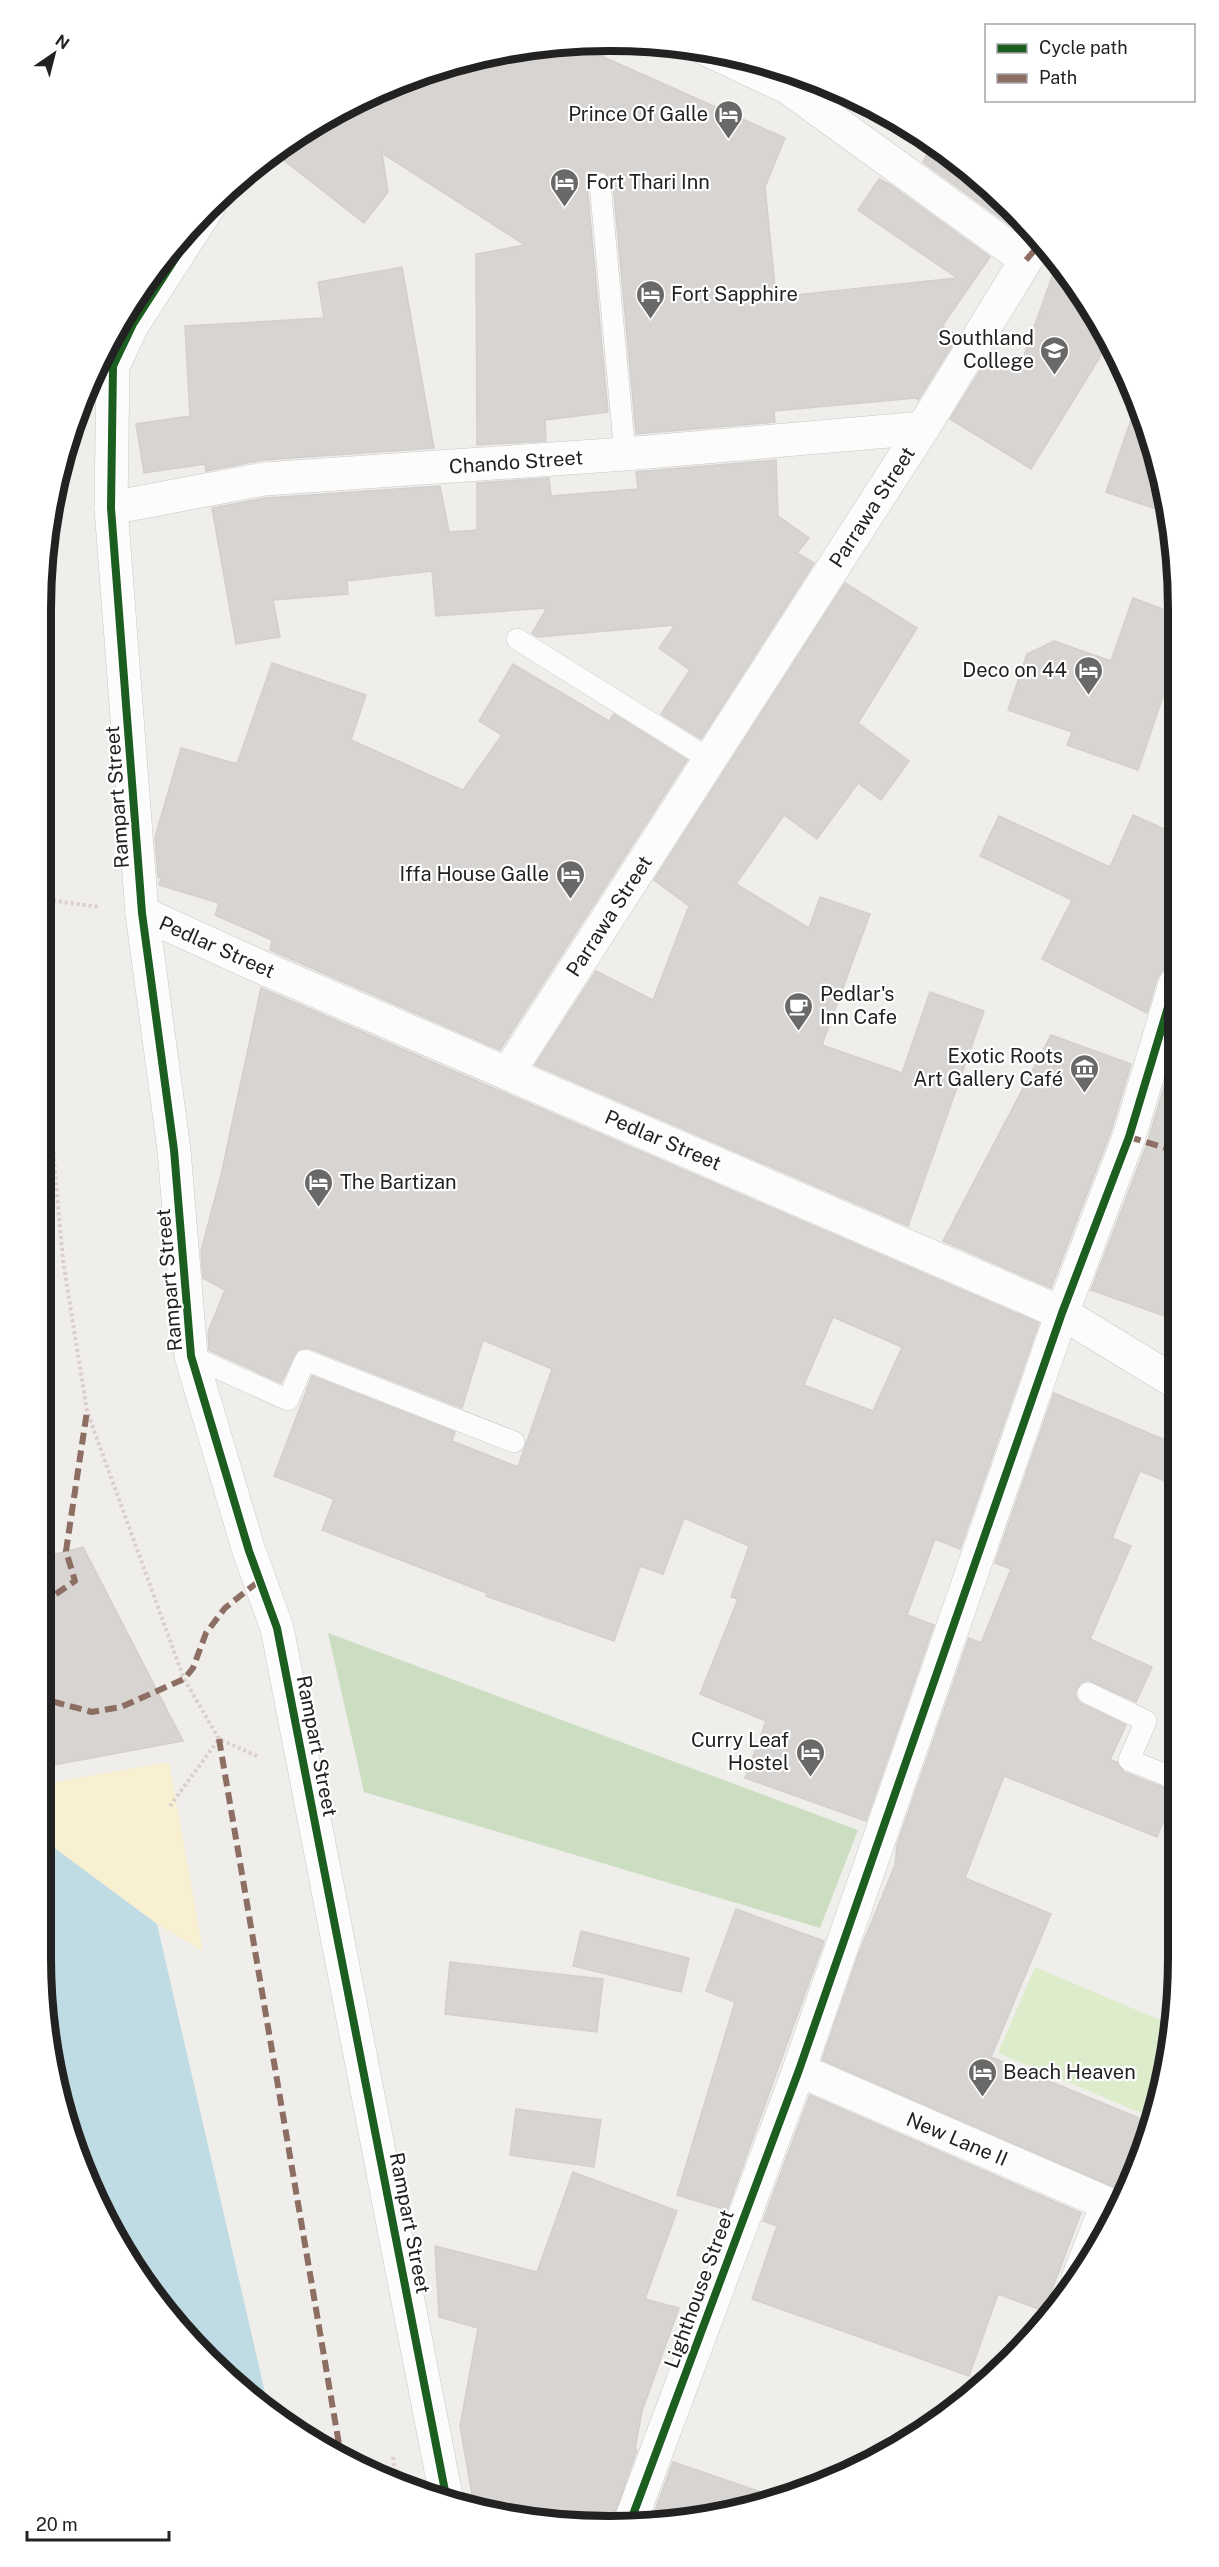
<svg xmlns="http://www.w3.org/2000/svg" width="1219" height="2567" font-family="'Public Sans',sans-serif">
	<rect width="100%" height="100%" fill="#f0eeeb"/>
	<!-- grass -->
	<polygon fill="#ddeccb" points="1035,1967 1172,2025 1167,2069 1153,2118 998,2053"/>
	<!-- forest -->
	<polygon fill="#cbdec1" points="328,1633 858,1830 820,1928 364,1792"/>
	<!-- sand -->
	<polygon fill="#f8f0d0" points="169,1762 203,1951 157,1924 41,1838 41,1798 50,1783"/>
	<!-- water -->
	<polygon fill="#bfdbe3" points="41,1838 157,1924 269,2410 234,2385 158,2304 71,2141 41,1957"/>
	<!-- building -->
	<g fill="#d7d4d2" stroke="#d3d0cc" stroke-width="1.5" fill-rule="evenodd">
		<polygon points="578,44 600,53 599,55 785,138 765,187 776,297 957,278 858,210 879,179 889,184 990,257 942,326 958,336 918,400 916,398 774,411 775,422 636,434 613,183 606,173 598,171 589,178 587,185 608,412 545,420 546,441 477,445 476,254 525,245 382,153 388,192 364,223 285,161 311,127 392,84 499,51"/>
		<polygon points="932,145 956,158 1016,218 1011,226 923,162"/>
		<polygon points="1058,260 1108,344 1031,469 950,419 990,355 1018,372"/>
		<polygon points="402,267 434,448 263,460 206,471 205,464 144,473 136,424 190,416 185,326 324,318 318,282"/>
		<polygon points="1138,400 1147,437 1168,513 1106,492"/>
		<polygon points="776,460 778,516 809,538 797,553 814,563 701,739 661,714 690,670 659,648 675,625 538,637 532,633 547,608 436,616 432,571 347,581 348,594 273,600 280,637 236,644 212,508 266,498 440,486 449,532 477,530 477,483 549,478 551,496 638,489 636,472"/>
		<polygon points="845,583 917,628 858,723 909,761 881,800 858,783 817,839 784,815 736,884 809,928 820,897 870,914 822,1045 902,1073 930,992 984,1011 908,1226 535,1065 596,971 653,1000 689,906 654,880"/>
		<polygon points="1133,598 1174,613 1174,664 1138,770 1067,745 1072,732 1008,710 1027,654 1054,641 1111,661"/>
		<polygon points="272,663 366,695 351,740 463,790 502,735 479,721 513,664 609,721 614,714 687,760 500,1050 270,950 272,940 215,915 219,903 159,885 161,878 158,877 155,837 181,748 237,764"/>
		<polygon points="1133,815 1175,834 1175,966 1163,970 1157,978 1147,1013 1042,959 1072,900 980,856 999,816 1110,867"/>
		<path d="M261,988L1039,1323L960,1549L935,1539L907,1615L934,1625L866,1821L745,1778L766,1721L700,1694L738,1599L731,1597L749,1546L684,1518L663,1574L640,1566L614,1641L486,1596L487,1593L322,1530L334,1499L274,1476L312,1376L455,1432L452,1441L518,1467L552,1369L483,1340L462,1408L309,1348L297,1350L281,1383L209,1350L208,1332L225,1290L203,1278L201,1251L221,1175ZM833,1317L902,1347L873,1411L804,1385Z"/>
		<polygon points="1051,1035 1131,1064 1111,1131 1051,1288 943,1241"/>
		<polygon points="1167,1077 1175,1080 1176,1320 1091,1290 1147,1144"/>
		<polygon points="1054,1393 1177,1445 1177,1486 1140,1471 1112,1538 1131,1546 1090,1639 1152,1667 1136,1702 1088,1680 1080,1683 1075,1693 1077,1700 1082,1704 1126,1725 1110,1760 1117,1762 1124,1772 1175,1792 1157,1837 1004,1776 965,1878 1051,1914 991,2057 1151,2123 1135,2176 1125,2192 822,2060 859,1953 895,1865 897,1845 969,1638 981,1643 1011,1569 995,1563"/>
		<polygon points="83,1547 183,1741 54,1765 40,1746 40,1558"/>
		<polygon points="736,1909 824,1941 727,2210 677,2195 735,2002 706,1991"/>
		<polygon points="581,1931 689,1958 681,1992 573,1966"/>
		<polygon points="450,1962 603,1979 597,2032 445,2014"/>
		<polygon points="810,2095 1081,2213 1044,2311 998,2294 969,2376 752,2299 777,2226 763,2221"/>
		<polygon points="516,2109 601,2120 594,2167 510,2155"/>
		<polygon points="573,2172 677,2211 645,2299 679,2308 642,2411 635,2449 637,2450 613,2519 498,2516 474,2506 460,2426 478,2328 439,2317 435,2246 537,2272"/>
		<polygon points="673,2462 770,2495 683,2522 651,2521"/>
	</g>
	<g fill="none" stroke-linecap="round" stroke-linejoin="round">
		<defs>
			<g id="service">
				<polyline points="600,184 625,454"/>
				<polyline points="517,639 709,759"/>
				<polyline points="191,1356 288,1400 305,1360 514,1442"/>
				<polyline points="1088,1693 1146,1721 1129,1760 1178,1780"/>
				<polyline points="1072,2277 1102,2201"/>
			</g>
			<polyline id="pedestrian" points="1026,260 1041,243"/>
			<g id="minor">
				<polyline points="209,206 133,324 113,366 111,508 142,913 174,1150 191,1356 249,1551 277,1628 446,2496"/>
				<polyline points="111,508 264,479 625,454 923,428"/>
				<polyline points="142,913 263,968 1062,1313 1177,1383"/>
				<polyline points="508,1073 923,428 1026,260 787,87 708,50"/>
				<polyline points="799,2070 1115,2207"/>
				<polyline points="631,2520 799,2070 1062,1313 1129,1137 1175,984"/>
			</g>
		</defs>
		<!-- service casing -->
		<use href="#service" stroke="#c9c8c7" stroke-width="22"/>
		<!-- pedestrian casing -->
		<use href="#pedestrian" stroke="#c9c8c7" stroke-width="33"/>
		<!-- minor casing -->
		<use href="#minor" stroke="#c9c8c7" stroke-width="34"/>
		<!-- path -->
		<g stroke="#dccecd" stroke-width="4" stroke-dasharray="3 3" stroke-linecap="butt">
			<polyline points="41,899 100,907"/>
			<polyline points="41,1015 63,1261 87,1411 184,1679 219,1739 259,1757"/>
			<polyline points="170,1806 219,1739"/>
			<polyline points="393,2457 396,2477"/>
		</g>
		<!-- service -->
		<use href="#service" stroke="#fdfcfc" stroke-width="21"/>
		<!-- pedestrian -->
		<use href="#pedestrian" stroke="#fdfcfc" stroke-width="32"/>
		<!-- minor -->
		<use href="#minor" stroke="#fdfcfc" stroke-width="33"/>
		<!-- quiet -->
		<g stroke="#8d6e63" stroke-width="6" stroke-dasharray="12 6" stroke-linecap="butt">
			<polyline points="1026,260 1041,243"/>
			<polyline points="1129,1137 1176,1151"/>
			<polyline points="41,1604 75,1581 66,1551 87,1411"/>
			<polyline points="41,1688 51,1701 92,1712 121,1707 184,1679 193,1668 206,1633 225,1608 259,1581"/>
			<polyline points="219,1739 341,2456"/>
		</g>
		<defs>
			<g id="cycleway">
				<polyline points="209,206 133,324 113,366 111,508 142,913 174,1150 191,1356 249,1551 277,1628 446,2496"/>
				<polyline points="631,2520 799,2070 1062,1313 1129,1137 1175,984"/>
			</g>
		</defs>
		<!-- cycleway casing -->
		<use href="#cycleway" stroke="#fff" stroke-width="11"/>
		<!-- cycleway -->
		<use href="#cycleway" stroke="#1b5e20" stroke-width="8"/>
	</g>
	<!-- icons -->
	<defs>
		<symbol id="hotel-pin" viewBox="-11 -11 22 30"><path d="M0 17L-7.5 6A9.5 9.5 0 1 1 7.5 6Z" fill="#6a6968" stroke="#fff"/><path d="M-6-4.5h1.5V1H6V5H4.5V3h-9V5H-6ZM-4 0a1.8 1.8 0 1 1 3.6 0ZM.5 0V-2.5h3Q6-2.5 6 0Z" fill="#fff"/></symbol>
		<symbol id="university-pin" viewBox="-11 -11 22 30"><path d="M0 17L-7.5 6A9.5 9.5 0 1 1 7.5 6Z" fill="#6a6968" stroke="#fff"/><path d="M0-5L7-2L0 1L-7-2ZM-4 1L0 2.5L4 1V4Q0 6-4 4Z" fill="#fff"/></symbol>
		<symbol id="cafe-pin" viewBox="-11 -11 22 30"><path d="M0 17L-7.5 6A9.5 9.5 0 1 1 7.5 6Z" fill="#6a6968" stroke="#fff"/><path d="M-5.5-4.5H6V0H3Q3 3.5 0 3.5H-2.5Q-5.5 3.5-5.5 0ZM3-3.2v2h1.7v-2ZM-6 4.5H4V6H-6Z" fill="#fff"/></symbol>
		<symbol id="museum-pin" viewBox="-11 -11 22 30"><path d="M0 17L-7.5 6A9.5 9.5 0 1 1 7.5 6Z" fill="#6a6968" stroke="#fff"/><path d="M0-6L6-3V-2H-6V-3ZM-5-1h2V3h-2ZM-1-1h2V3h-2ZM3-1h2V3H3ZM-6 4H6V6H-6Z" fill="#fff"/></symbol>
	</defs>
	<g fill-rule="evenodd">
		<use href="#hotel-pin" x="712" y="98" width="33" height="45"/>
		<use href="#hotel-pin" x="548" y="166" width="33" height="45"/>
		<use href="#hotel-pin" x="634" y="278" width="33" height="45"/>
		<use href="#university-pin" x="1038" y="334" width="33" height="45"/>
		<use href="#hotel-pin" x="1072" y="654" width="33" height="45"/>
		<use href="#hotel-pin" x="554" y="858" width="33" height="45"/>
		<use href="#cafe-pin" x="782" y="990" width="33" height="45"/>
		<use href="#museum-pin" x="1068" y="1052" width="33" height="45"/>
		<use href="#hotel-pin" x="302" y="1166" width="33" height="45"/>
		<use href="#hotel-pin" x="794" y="1736" width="33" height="45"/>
		<use href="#hotel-pin" x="966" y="2056" width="33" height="45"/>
	</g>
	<g text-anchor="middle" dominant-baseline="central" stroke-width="4.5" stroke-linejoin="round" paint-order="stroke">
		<!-- poi labels -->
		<g font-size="20" fill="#222" stroke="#fff" text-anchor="end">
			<text x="708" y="114">Prince Of Galle</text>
			<text x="586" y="182" text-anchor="start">Fort Thari Inn</text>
			<text x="671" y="294" text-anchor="start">Fort Sapphire</text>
			<text x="1034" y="338">Southland<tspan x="1034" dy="23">College</tspan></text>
			<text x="1067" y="670">Deco on 44</text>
			<text x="549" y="874">Iffa House Galle</text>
			<text x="820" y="994" text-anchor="start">Pedlar's<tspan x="820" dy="23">Inn Cafe</tspan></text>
			<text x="1063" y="1056">Exotic Roots<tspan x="1063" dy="23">Art Gallery Café</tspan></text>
			<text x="340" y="1182" text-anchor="start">The Bartizan</text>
			<text x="789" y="1740">Curry Leaf<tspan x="789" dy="23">Hostel</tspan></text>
			<text x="1003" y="2072" text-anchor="start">Beach Heaven</text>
		</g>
		<!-- street labels -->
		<g font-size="20" fill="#222" stroke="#fff">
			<text transform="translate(516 462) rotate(-4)">Chando Street</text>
			<text transform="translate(872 507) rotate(-57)">Parrawa Street</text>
			<text transform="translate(117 797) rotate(-94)">Rampart Street</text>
			<text transform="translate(609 916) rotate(-57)">Parrawa Street</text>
			<text transform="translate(217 947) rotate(24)">Pedlar Street</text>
			<text transform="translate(663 1140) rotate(23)">Pedlar Street</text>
			<text transform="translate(169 1280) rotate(-95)">Rampart Street</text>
			<text transform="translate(317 1746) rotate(79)">Rampart Street</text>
			<text transform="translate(957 2139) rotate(23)">New Lane II</text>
			<text transform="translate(410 2223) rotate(79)">Rampart Street</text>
			<text transform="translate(699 2289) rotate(-70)">Lighthouse Street</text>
		</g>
	</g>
	<!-- crop -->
	<path d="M0 0H1219V2567H0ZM609 51H610A558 558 0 0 1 1168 609V1958A558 558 0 0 1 610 2516H609A558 558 0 0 1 51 1958V609A558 558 0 0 1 609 51Z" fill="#fff" fill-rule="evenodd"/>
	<path fill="none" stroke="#222" stroke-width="8" d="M609 51H610A558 558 0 0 1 1168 609V1958A558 558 0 0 1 610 2516H609A558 558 0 0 1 51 1958V609A558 558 0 0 1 609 51Z"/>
	<!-- legend -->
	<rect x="985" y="24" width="210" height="78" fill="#ffffff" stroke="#a7a7a7" stroke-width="1.5"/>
	<rect x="997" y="44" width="30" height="9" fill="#1b5e20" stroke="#a7a7a7" stroke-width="1.5"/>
	<text x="1039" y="54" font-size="18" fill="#222222">Cycle path</text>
	<rect x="997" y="74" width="30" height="9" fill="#8d6e63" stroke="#a7a7a7" stroke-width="1.5"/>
	<text x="1039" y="84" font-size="18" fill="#222222">Path</text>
	<!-- north arrow -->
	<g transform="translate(54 54) rotate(35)" stroke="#ffffff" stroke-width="4.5" paint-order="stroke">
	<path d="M0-4.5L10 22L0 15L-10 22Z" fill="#222222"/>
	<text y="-9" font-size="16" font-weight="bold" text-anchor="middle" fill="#222222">N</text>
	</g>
	<!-- scale -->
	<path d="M27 2531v9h142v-9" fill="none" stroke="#222222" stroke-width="3"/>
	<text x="36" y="2531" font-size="18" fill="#222222" stroke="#ffffff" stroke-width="4.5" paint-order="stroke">20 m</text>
</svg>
